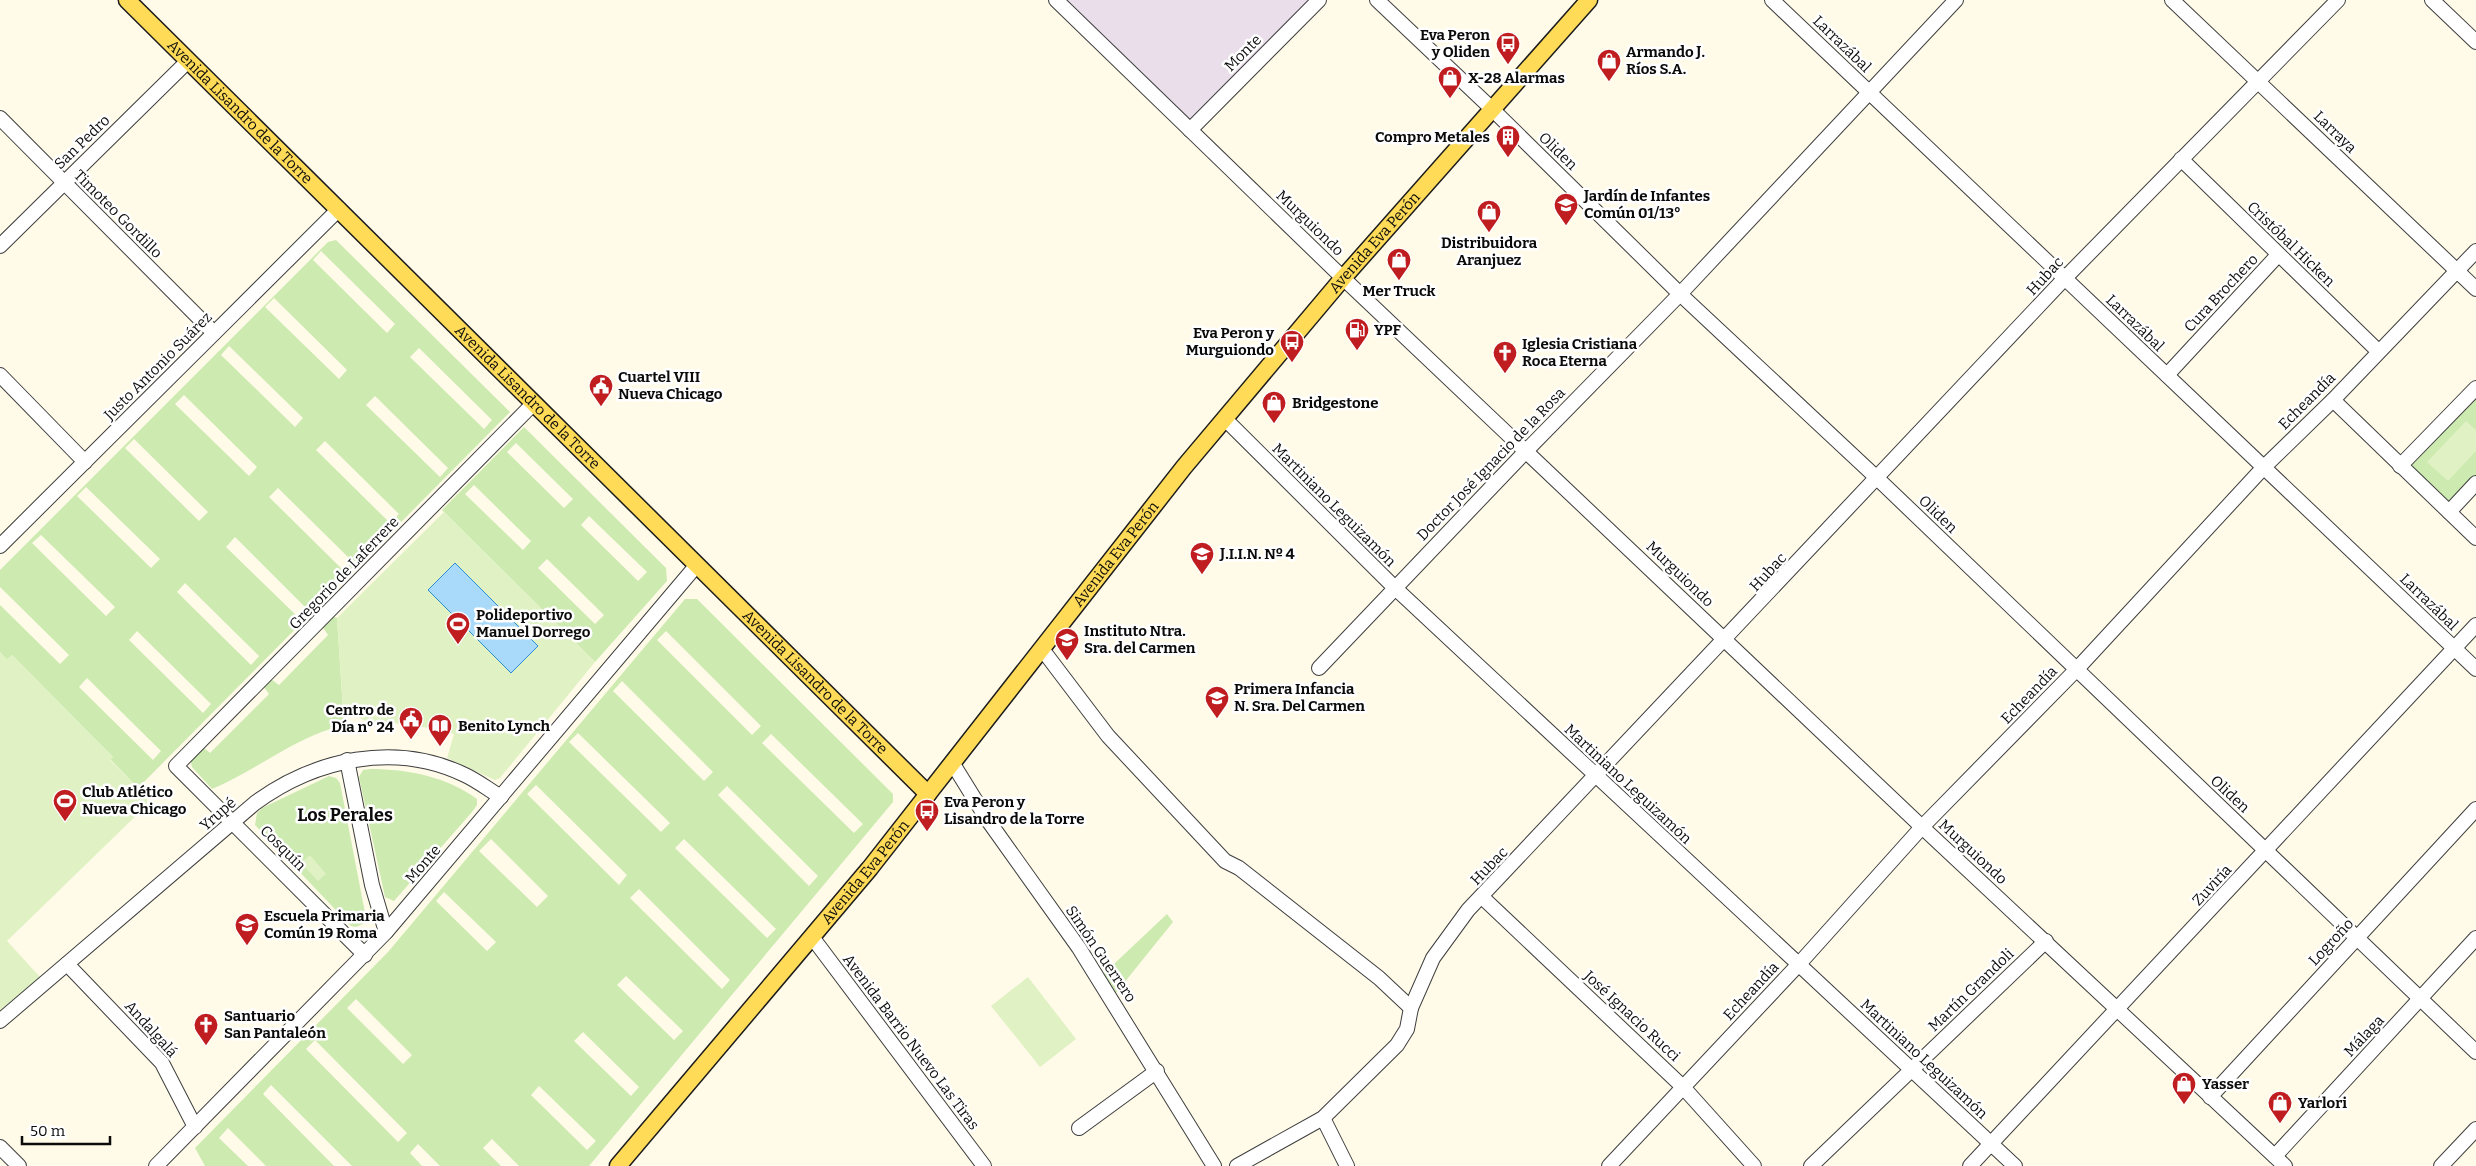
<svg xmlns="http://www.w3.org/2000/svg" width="2476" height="1166" font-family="Bitter,serif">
	<rect width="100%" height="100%" fill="#fffbe8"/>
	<!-- industrial -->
	<polygon fill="#eadeeb" points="1066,0 1318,0 1193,119 1185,116"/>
	<!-- green -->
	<g fill="#cdeab1" fill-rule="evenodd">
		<path d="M336,240L510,412L138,788L110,759L113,757L12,655L7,660L0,652V605L60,664L69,655L0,587V570L328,242ZM321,251L395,324L387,333L313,260ZM274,298L347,370L339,379L265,307ZM229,346L303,418L295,427L221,355ZM419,348L492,420L484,429L410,357ZM184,395L257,467L249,476L175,404ZM375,396L448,468L440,477L366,405ZM134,439L208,512L199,521L125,448ZM325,441L399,514L390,523L316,450ZM86,487L160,559L151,568L77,496ZM278,488L352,561L343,570L269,497ZM41,535L115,607L106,616L32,543ZM235,537L308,610L300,619L226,547ZM185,583L259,656L251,665L177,592ZM137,631L211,704L203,713L129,640ZM87,678L161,751L153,760L79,687Z"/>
		<polygon points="2476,396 2476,476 2449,504 2407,465"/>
		<path d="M524,427L666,568L667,581L595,662L442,510ZM516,443L573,499L564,508L507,452ZM474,485L531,541L523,550L465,494ZM589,516L647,572L638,581L581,525ZM547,559L604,615L595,624L538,568Z"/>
		<path d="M685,599H697L893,794V802L589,1166H519L492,1139L483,1148L501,1166H440L418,1144L410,1153L422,1166H352L271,1085L263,1094L334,1166H266L228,1128L219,1138L248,1166H205L195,1148L388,952ZM666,631L761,726L752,735L657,640ZM622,681L713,772L704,781L613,691ZM578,733L670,823L661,832L569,742ZM771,734L863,824L854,833L762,743ZM536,785L627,875L619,885L527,794ZM727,786L818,876L809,886L718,795ZM491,839L548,896L537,907L479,851ZM684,839L776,929L767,938L675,848ZM639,889L730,980L722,989L630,898ZM444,892L496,942L487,951L436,901ZM626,976L683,1031L674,1040L617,985ZM356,999L412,1055L403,1064L347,1008ZM583,1032L639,1087L631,1096L574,1041ZM315,1040L407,1133L398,1142L306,1049ZM539,1086L596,1141L587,1150L531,1095Z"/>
		<path d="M332,616L337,618L344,725C295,737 257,770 212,789L192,767L190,759L203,747L210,753L269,694L263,686L271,679L279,685L328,635L322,626Z"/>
		<path d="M371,769C408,769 447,777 477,799V805L472,812L394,901L385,897L359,777L363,770Z"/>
		<polygon points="329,776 336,778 340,783 366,918 365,923 356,927 351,926 255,825 257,813 262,808"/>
		<polygon points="1167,914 1173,922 1111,999 1098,979"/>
	</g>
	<!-- pitch -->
	<g fill="#e0f1c3">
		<polygon points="2466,421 2476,430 2476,451 2448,481 2427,462"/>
		<polygon points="444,512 595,662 500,778 495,780 447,758 454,734 410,724 368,722 343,710 337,618"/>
		<polygon points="0,652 7,659 12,655 113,757 110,760 147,797 147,805 7,941 40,977 0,1010"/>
		<polygon points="310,855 326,874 318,881 301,863"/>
		<polygon points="1028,977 1076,1039 1040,1067 991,1006"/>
	</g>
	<!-- water -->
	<polygon fill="#aadaf9" stroke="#2e8dd3" points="455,563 538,646 511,673 428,590"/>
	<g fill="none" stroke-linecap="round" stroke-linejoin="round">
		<defs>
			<g id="minor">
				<polyline points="1056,0 1343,278 1922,827 2285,1166"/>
				<polyline points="1377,0 1491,108 1680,294 1878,479 2476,1052"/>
				<polyline points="1772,0 2476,669"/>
				<polyline points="2172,0 2476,289"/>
				<polyline points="2432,0 2476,42"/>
				<polyline points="0,118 214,333"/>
				<polyline points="1190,130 1319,0"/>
				<polyline points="2181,159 2378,351"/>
				<polyline points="0,246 188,61"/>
				<polyline points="0,375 85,462"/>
				<polyline points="2167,375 2278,255"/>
				<polyline points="2333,400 2476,538"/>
				<polyline points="1225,419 1394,587 2015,1166"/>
				<polyline points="2400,466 2476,388"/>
				<polyline points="2449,512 2476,483"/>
				<polyline points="0,546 339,209"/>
				<polyline points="1042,649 1108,736 1225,861 1239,868 1379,978 1411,1008"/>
				<polyline points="1319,668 1527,450 1680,294 1956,0"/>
				<polyline points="347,760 372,885 386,932"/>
				<polyline points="953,764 987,819 1079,948 1214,1166"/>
				<polyline points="1482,897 1683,1087 1754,1166"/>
				<polyline points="812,937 984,1166"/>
				<polyline points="365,955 176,766 534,403"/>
				<polyline points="67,964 162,1063 195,1127"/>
				<path d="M0,1021L255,803C315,759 395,741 465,775C478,781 489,790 501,797"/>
				<polyline points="2210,1097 2476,809"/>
				<polyline points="1323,1118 1347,1166"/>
				<polyline points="1079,1128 1157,1071"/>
				<polyline points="0,1147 19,1166"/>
				<polyline points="2275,1156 2476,938"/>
				<polyline points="156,1166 386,932 696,566"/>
				<polyline points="1237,1166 1323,1118 1397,1045 1407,1029 1411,1008 1433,958 1468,910 2065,278 2338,0"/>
				<polyline points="1609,1166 1799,964 1922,827 2076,670 2264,467 2333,400 2476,251"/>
				<polyline points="1811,1166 2046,941"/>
				<polyline points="1970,1166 2476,625"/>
				<polyline points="2441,1166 2476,1129"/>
			</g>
			<g id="major">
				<path id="s1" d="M127,0L928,794"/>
				<path id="s2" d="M618,1166L870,868L1184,467L1343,278L1589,0"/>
			</g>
		</defs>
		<!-- minor casing -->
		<use href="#minor" stroke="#3e3e3e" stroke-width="16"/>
		<!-- major casing -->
		<use href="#major" stroke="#1c1c1c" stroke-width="19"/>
		<!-- minor -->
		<use href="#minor" stroke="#fff" stroke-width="14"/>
		<!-- major -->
		<use href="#major" stroke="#ffdb58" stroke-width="16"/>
	</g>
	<!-- icons -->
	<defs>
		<symbol id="bus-pin" viewBox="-11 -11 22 30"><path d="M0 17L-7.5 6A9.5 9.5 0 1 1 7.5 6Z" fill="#c01d21" stroke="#fff"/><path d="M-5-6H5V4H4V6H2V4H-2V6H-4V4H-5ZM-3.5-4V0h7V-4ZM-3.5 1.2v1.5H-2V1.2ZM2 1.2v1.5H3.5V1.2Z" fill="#fff"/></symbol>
		<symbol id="shop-pin" viewBox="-11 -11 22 30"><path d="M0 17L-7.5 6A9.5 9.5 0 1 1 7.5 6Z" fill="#c01d21" stroke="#fff"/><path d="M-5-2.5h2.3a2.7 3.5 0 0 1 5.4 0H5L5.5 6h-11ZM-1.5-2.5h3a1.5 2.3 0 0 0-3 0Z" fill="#fff"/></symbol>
		<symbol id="building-pin" viewBox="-11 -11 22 30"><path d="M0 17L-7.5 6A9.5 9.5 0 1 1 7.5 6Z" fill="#c01d21" stroke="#fff"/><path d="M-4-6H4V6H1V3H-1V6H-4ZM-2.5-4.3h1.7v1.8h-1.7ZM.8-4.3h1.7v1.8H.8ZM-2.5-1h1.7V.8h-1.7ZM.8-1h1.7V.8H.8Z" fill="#fff"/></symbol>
		<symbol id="school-pin" viewBox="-11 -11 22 30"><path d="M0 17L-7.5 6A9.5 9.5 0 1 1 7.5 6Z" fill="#c01d21" stroke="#fff"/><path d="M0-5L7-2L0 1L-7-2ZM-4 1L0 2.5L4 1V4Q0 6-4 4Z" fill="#fff"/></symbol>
		<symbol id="fuel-pin" viewBox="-11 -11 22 30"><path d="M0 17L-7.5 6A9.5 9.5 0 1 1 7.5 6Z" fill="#c01d21" stroke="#fff"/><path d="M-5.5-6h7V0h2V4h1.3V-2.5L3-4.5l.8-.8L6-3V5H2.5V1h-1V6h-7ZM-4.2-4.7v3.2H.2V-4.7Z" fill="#fff"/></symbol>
		<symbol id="church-pin" viewBox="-11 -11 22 30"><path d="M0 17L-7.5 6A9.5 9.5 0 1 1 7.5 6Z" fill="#c01d21" stroke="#fff"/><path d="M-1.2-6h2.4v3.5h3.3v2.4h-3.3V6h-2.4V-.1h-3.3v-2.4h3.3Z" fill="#fff"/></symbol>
		<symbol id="civic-pin" viewBox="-11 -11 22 30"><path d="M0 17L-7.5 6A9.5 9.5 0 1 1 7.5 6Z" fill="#c01d21" stroke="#fff"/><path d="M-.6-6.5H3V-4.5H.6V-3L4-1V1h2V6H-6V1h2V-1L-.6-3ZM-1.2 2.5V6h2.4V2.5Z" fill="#fff"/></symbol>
		<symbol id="stadium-pin" viewBox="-11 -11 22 30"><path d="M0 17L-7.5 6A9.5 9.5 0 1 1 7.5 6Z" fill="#c01d21" stroke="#fff"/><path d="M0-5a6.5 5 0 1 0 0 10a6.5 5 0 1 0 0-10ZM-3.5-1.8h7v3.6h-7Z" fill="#fff"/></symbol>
		<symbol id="library-pin" viewBox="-11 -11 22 30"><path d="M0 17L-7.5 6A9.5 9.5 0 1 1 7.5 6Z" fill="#c01d21" stroke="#fff"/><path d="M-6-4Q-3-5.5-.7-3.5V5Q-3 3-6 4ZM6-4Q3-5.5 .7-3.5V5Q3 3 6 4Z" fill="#fff"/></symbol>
	</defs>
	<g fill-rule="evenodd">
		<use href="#bus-pin" x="1494" y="30" width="28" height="38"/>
		<use href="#shop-pin" x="1595" y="47" width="28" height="38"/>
		<use href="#shop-pin" x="1436" y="64" width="28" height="38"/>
		<use href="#building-pin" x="1494" y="123" width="28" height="38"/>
		<use href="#school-pin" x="1552" y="191" width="28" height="38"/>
		<use href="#shop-pin" x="1475" y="198" width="28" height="38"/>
		<use href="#shop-pin" x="1385" y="246" width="28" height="38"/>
		<use href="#fuel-pin" x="1343" y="316" width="28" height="38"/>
		<use href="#bus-pin" x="1278" y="328" width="28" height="38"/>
		<use href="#church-pin" x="1491" y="339" width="28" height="38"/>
		<use href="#civic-pin" x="587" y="372" width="28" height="38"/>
		<use href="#shop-pin" x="1260" y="389" width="28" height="38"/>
		<use href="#school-pin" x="1188" y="540" width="28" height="38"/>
		<use href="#stadium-pin" x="444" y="610" width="28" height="38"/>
		<use href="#school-pin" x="1053" y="626" width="28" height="38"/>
		<use href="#school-pin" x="1203" y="684" width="28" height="38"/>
		<use href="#civic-pin" x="397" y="705" width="28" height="38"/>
		<use href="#library-pin" x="426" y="712" width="28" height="38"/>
		<use href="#stadium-pin" x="51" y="787" width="28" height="38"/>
		<use href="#bus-pin" x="913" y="797" width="28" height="38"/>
		<use href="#school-pin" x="233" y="911" width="28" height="38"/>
		<use href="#church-pin" x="192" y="1011" width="28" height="38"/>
		<use href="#shop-pin" x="2170" y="1070" width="28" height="38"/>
		<use href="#shop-pin" x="2266" y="1089" width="28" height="38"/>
	</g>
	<g text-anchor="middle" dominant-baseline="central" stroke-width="5" stroke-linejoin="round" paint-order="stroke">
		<!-- poi labels -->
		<g font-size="15" font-weight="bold" fill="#0b0b0b" stroke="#fff" text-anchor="start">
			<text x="1490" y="35" text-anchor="end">Eva Peron<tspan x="1490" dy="17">y Oliden</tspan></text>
			<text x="1626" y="52">Armando J.<tspan x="1626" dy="17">Ríos S.A.</tspan></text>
			<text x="1468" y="78">X-28 Alarmas</text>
			<text x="1490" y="137" text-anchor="end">Compro Metales</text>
			<text x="1584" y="196">Jardín de Infantes<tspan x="1584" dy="17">Común 01/13°</tspan></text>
			<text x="1489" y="243" text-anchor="middle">Distribuidora<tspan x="1489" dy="17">Aranjuez</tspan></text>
			<text x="1399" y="291" text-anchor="middle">Mer Truck</text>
			<text x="1374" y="330">YPF</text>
			<text x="1274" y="333" text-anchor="end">Eva Peron y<tspan x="1274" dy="17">Murguiondo</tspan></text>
			<text x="1522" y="344">Iglesia Cristiana<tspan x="1522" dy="17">Roca Eterna</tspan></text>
			<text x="618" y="377">Cuartel VIII<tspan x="618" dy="17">Nueva Chicago</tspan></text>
			<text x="1292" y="403">Bridgestone</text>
			<text x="1220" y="554">J.I.I.N. Nº 4</text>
			<text x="476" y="615">Polideportivo<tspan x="476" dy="17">Manuel Dorrego</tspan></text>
			<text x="1084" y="631">Instituto Ntra.<tspan x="1084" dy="17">Sra. del Carmen</tspan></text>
			<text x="1234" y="689">Primera Infancia<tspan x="1234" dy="17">N. Sra. Del Carmen</tspan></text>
			<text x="394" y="710" text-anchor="end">Centro de<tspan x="394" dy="17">Día n° 24</tspan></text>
			<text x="458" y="726">Benito Lynch</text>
			<text x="82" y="792">Club Atlético<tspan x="82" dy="17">Nueva Chicago</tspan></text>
			<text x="944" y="802">Eva Peron y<tspan x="944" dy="17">Lisandro de la Torre</tspan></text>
			<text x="264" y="916">Escuela Primaria<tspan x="264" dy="17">Común 19 Roma</tspan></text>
			<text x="224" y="1016">Santuario<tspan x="224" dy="17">San Pantaleón</tspan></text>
			<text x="2202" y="1084">Yasser</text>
			<text x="2298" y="1103">Yarlori</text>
		</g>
		<!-- street labels -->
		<g font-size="15" fill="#0b0b0b" stroke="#fff">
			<text transform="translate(1842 44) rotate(44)">Larrazábal</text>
			<text transform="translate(1243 53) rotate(-45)">Monte</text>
			<text stroke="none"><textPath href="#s1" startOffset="159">Avenida Lisandro de la Torre</textPath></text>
			<text transform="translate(2335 132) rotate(44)">Larraya</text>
			<text transform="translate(82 142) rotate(-44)">San Pedro</text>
			<text transform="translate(1558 151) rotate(44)">Oliden</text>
			<text transform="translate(118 214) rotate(45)">Timoteo Gordillo</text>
			<text transform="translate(1310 223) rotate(44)">Murguiondo</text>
			<text stroke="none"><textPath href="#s2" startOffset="1194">Avenida Eva Perón</textPath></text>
			<text transform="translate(2291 244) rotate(44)">Cristóbal Hicken</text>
			<text transform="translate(2045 276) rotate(-47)">Hubac</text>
			<text transform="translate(2221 293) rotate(-47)">Cura Brochero</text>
			<text transform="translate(2135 323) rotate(44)">Larrazábal</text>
			<text transform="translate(158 366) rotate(-45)">Justo Antonio Suárez</text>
			<text stroke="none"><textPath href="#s1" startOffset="564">Avenida Lisandro de la Torre</textPath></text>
			<text transform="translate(2307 401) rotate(-45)">Echeandía</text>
			<text transform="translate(1491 464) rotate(-46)">Doctor José Ignacio de la Rosa</text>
			<text transform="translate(1334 505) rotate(45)">Martiniano Leguizamón</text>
			<text transform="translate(1938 514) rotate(44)">Oliden</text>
			<text stroke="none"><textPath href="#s2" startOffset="789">Avenida Eva Perón</textPath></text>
			<text transform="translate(1768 572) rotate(-47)">Hubac</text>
			<text transform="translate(344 573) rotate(-46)">Gregorio de Laferrere</text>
			<text transform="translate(1680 574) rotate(44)">Murguiondo</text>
			<text transform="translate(2429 602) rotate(44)">Larrazábal</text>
			<text stroke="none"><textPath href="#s1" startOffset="969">Avenida Lisandro de la Torre</textPath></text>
			<text transform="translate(2029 695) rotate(-46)">Echeandía</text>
			<text transform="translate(1628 784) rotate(43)">Martiniano Leguizamón</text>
			<text transform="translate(2230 794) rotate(43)">Oliden</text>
			<text transform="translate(218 814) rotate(-41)">Yrupé</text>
			<text transform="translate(283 848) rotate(45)">Cosquín</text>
			<text transform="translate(1973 852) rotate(43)">Murguiondo</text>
			<text transform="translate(423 864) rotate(-49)">Monte</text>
			<text transform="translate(1489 866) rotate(-46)">Hubac</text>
			<text stroke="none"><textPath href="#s2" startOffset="384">Avenida Eva Perón</textPath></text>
			<text transform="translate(2212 885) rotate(-47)">Zuviría</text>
			<text transform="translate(2331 942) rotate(-47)">Logroño</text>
			<text transform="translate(1101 954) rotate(56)">Simón Guerrero</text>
			<text transform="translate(1971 990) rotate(-44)">Martín Grandoli</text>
			<text transform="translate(1751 991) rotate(-47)">Echeandía</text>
			<text transform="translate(1632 1016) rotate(43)">José Ignacio Rucci</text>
			<text transform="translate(151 1029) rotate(48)">Andalgalá</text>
			<text transform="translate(2364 1036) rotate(-47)">Málaga</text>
			<text transform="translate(911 1042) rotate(53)">Avenida Barrio Nuevo Las Tiras</text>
			<text transform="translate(1924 1059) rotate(43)">Martiniano Leguizamón</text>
		</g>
		<!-- quarter labels -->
		<g font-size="18" font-weight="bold" fill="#0b0b0b" stroke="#fff">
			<text x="345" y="815">Los Perales</text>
		</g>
	</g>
	<!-- scale -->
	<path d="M22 1136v8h88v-8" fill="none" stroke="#0b0b0b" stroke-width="2.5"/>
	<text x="30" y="1136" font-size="15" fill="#0b0b0b" stroke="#ffffff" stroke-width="4" paint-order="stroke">50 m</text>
</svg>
